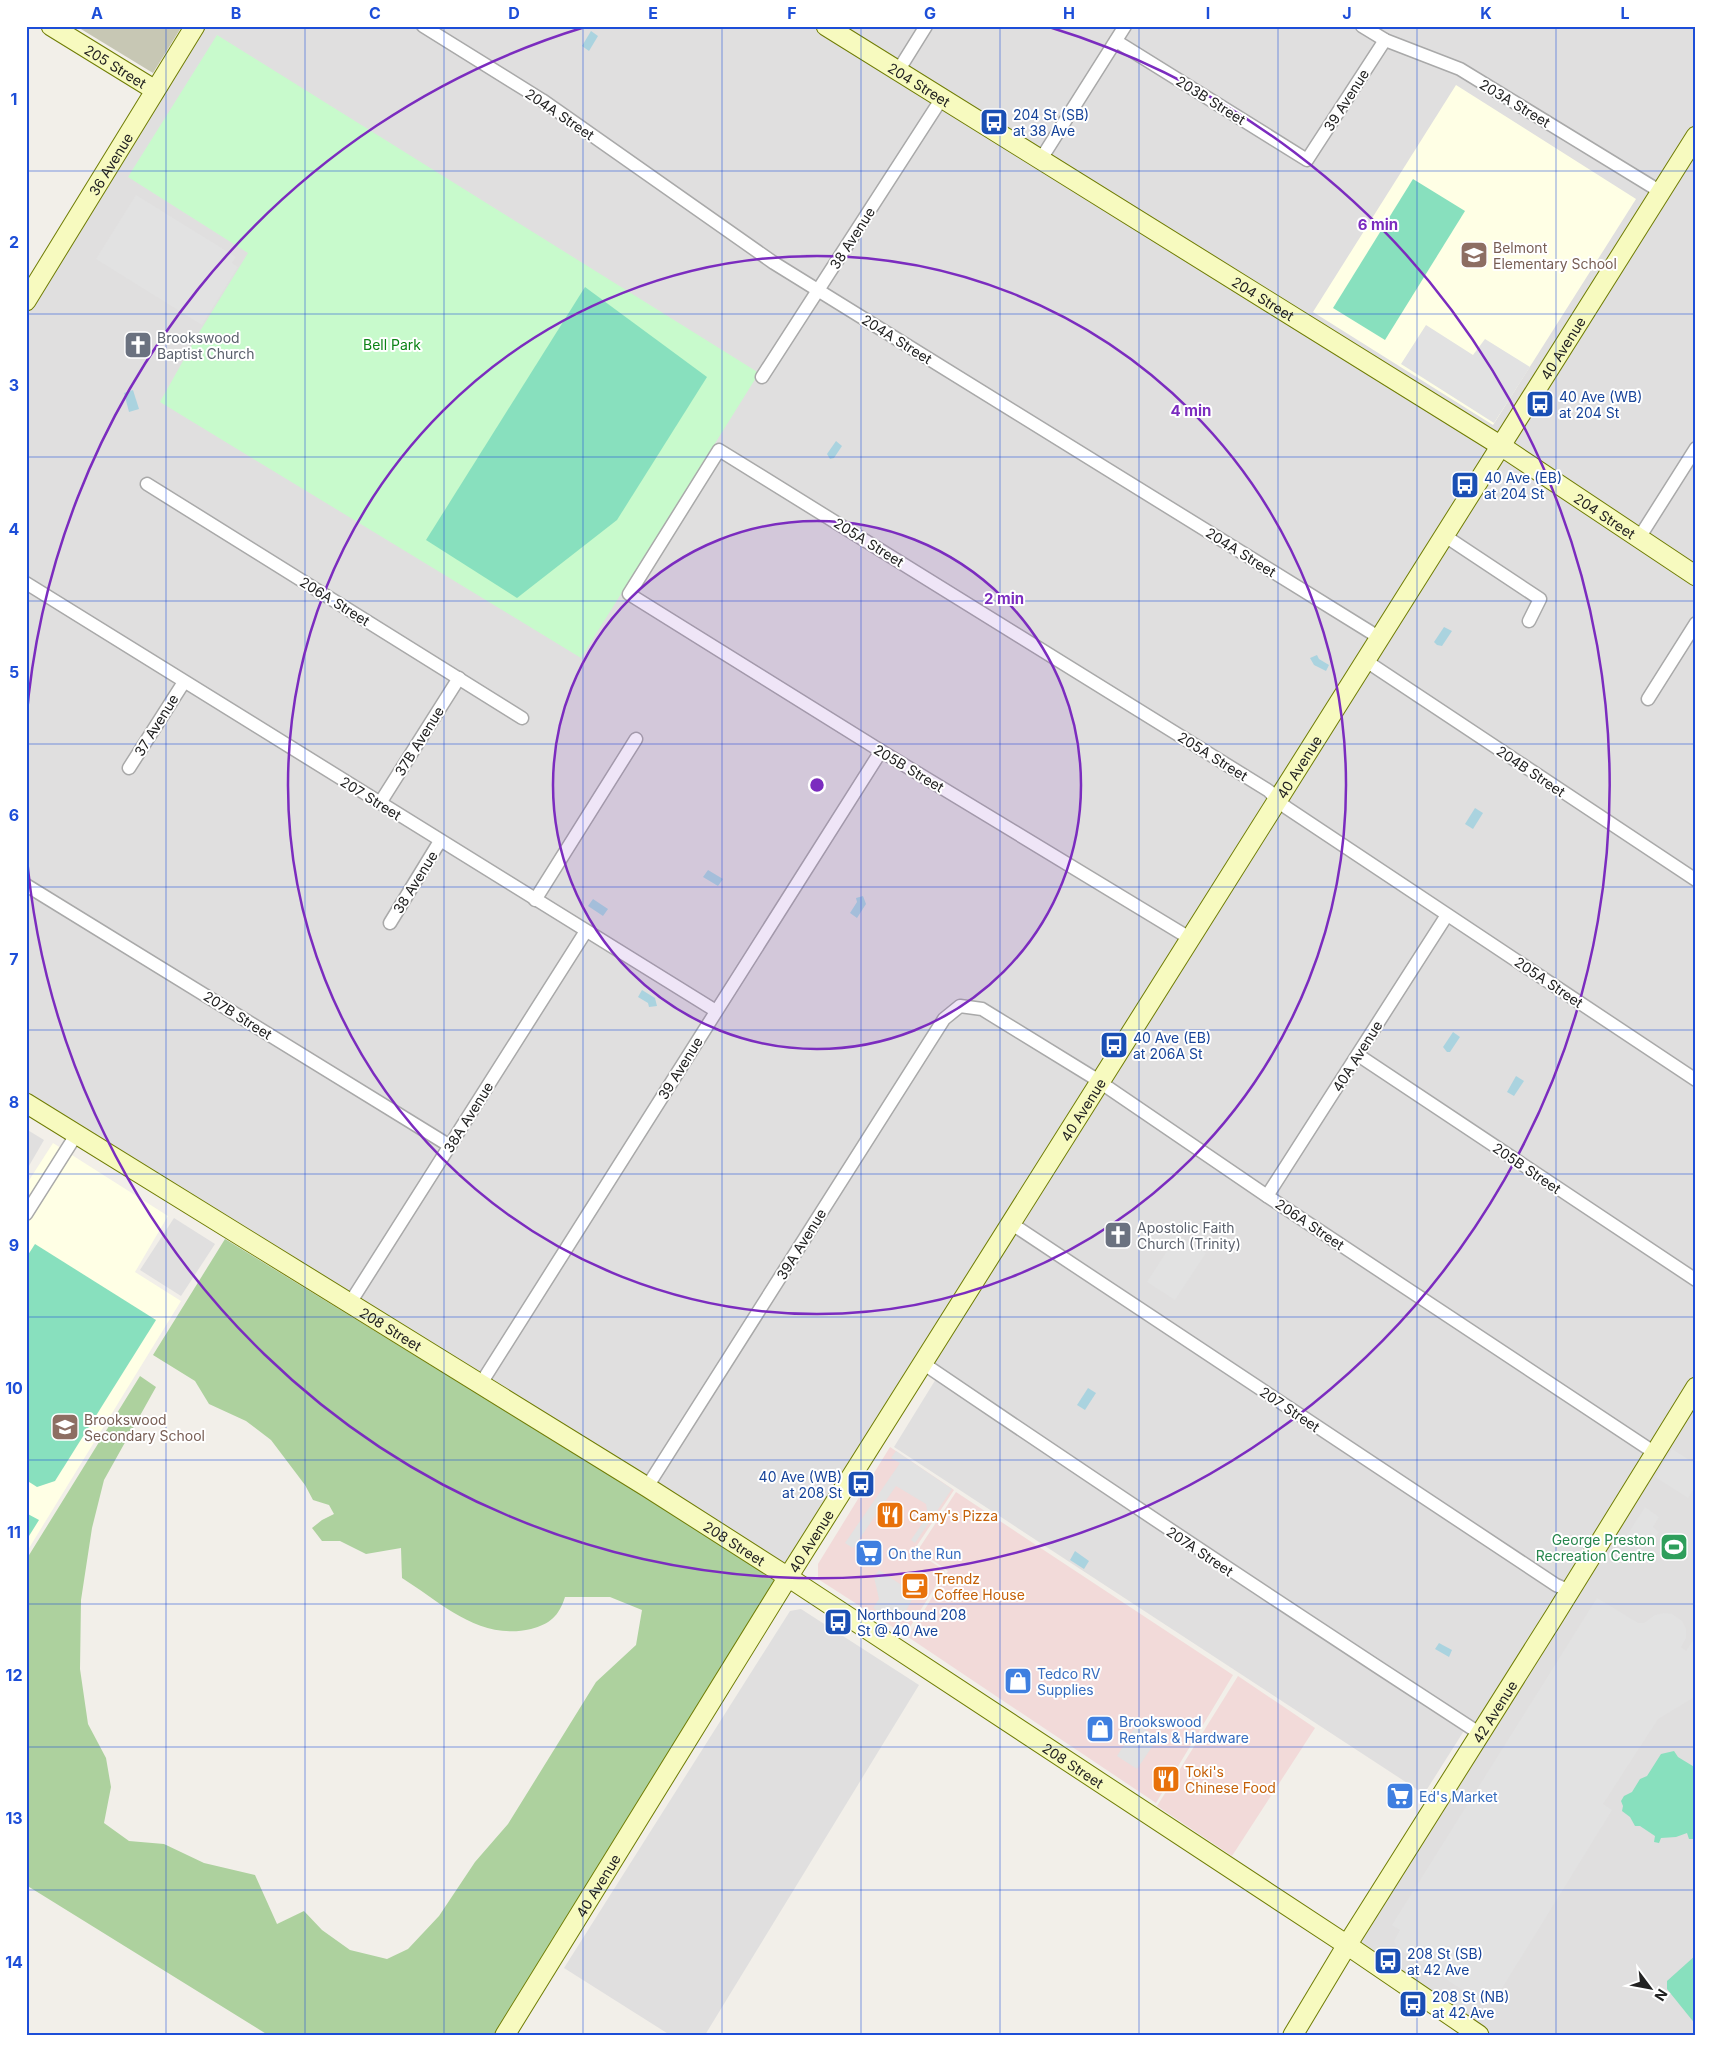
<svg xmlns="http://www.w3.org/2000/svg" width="1722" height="2061" font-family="Inter,sans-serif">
	<rect width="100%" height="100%" fill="#f2efe9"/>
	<!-- residential -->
	<g fill="#e0dfdf">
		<polygon points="195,26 1696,26 1696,2035 1469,2035 1347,1945 1479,1733 1467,1726 1424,1794 894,1447 939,1374 924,1364 788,1577 26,1106 26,301"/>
		<polygon points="26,1129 44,1140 26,1171"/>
		<polygon points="174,1218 215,1244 181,1296 140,1270"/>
		<polygon points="801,1609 919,1685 705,2035 670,2035 564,1968 790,1611"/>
	</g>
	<!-- commercial -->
	<g fill="#f2dad9">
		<polygon points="890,1447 954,1490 914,1550 945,1571 905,1635 818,1579 818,1564"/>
		<polygon points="956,1492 1233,1675 1156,1803 908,1637 948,1571 918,1550"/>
		<polygon points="1238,1676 1315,1728 1232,1856 1157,1806"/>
	</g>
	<!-- education -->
	<g fill="#ffffe5">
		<polygon points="1456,85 1636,199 1493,425 1313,312"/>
		<polygon points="53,1143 168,1216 135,1272 181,1301 26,1553 26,1185"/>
	</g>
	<!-- construction -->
	<polygon fill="#c7c7b4" points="76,26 182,26 153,73"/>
	<!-- forest -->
	<path fill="#add19e" d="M225,1239L780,1580L495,2035H268L26,1885V1560L140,1376L156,1387L104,1480L92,1528L81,1600L80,1669L88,1724L106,1758L111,1787L104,1823L129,1841L164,1844L204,1863L255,1875L277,1924L304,1911L322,1930L350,1950L387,1959L408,1949L439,1916L475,1862L508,1824L596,1682L636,1645L642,1610L610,1597H565C559,1616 550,1624 531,1629C479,1641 442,1603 402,1578L401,1548L366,1554L340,1541H322L312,1528L322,1520L334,1514L329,1505L313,1500L305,1485L271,1440L246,1421L209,1404L195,1381L153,1355Z"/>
	<!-- park -->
	<polygon fill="#c8facc" points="217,35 759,373 581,658 160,402 197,336 248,253 128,177"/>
	<!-- pitch -->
	<g fill="#88e0be">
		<polygon points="1413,179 1465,211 1385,340 1333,308"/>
		<polygon points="585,287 707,377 617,520 517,598 426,540"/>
		<polygon points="35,1244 156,1320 55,1481 37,1487 26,1480 26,1258"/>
		<polygon points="26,1513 39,1520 29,1536 26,1535"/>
		<polygon points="1674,1751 1678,1757 1696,1768 1696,1822 1693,1825 1693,1839 1689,1839 1687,1833 1676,1837 1661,1838 1659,1843 1654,1842 1655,1836 1640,1826 1635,1826 1630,1817 1622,1811 1623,1806 1621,1801 1624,1796 1632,1792 1640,1779 1647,1776 1661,1754"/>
		<polygon points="1696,1955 1696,2025 1667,1989 1667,1981"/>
	</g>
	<!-- parking -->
	<g fill="#e2e2e2">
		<polygon points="136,195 236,257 232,263 238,267 202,325 96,259"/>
		<polygon points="1426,325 1473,355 1485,339 1530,367 1494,423 1401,364"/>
		<polygon points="1161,1224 1206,1253 1175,1300 1147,1282 1167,1251 1151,1239"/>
		<polygon points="1672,1449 1696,1464 1696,1485 1688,1498 1655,1477"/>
		<polygon points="896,1451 952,1489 915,1543 911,1540 928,1515 926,1504 896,1486 853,1548 845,1543 900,1463 891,1458"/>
		<polygon points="1645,1507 1659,1517 1653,1527 1659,1532 1652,1544 1648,1542 1645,1546 1627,1535"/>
		<polygon points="879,1570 915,1594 899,1624 873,1608 879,1599 874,1577"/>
		<polygon points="1597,1598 1638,1623 1644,1623 1655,1615 1664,1613 1672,1614 1682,1621 1686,1629 1686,1638 1681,1647 1686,1651 1696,1636 1696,1696 1658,1719 1603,1804 1612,1810 1494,2001 1484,1995 1480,2001 1397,1948 1394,1941 1400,1930 1392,1925"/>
		<polygon points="1137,1724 1158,1738 1137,1769 1117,1756"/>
	</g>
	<!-- water -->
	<g fill="#aad3df">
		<polygon points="591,31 598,36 589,51 582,46"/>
		<polygon points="133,390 139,409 129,412 124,393"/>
		<polygon points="836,441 842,446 834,458 830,459 827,454"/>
		<polygon points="1444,627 1452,631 1442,646 1437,645 1434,642"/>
		<polygon points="1317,655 1319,659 1329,665 1326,671 1314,665 1310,658"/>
		<polygon points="1475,808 1483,813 1473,829 1465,824"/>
		<polygon points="708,870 723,879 718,886 703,877"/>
		<polygon points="863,896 866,904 857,918 850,913 857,902 856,898"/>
		<polygon points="593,899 608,909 603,916 588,906"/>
		<polygon points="642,990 655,998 657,1006 649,1007 648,1003 638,997"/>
		<polygon points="1453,1032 1460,1037 1450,1052 1447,1052 1443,1047"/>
		<polygon points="1516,1076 1524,1081 1514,1096 1507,1092"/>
		<polygon points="1088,1388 1096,1393 1085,1410 1077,1405"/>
		<polygon points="1075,1551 1089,1561 1084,1569 1070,1560"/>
		<polygon points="1439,1643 1452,1650 1449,1657 1435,1649"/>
	</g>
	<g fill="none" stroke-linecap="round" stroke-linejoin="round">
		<defs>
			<g id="street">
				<polyline points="423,26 542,100 774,263 1380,638"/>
				<polyline points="1362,26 1385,40 1460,69 1661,192"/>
				<polyline points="1116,41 1307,160 1385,40"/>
				<polyline points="898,71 926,26"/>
				<polyline points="1041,159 1125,26"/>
				<polyline points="762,377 942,98"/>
				<polyline points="147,484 522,718"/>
				<polyline points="1445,536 1540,599 1529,621"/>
				<polyline points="1639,538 1696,448"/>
				<polyline points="26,583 716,1011"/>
				<polyline points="1366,661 1696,880"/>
				<polyline points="1648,699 1696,623"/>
				<polyline points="129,768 184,682"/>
				<polyline points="380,803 459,678"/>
				<polyline points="26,885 450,1146"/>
				<polyline points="535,900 636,739"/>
				<polyline points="390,923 440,841"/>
				<polyline points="1191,939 881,751 629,594 719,450 1269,791 1278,801 1287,808 1696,1080"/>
				<polyline points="1358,1055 1696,1280"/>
				<polyline points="1267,1196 1447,915"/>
				<polyline points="26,1214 76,1135"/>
				<polyline points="1012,1224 1556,1585 1570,1591"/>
				<polyline points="350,1303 586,931"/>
				<path d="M924,1364C1108,1489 1293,1612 1479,1733"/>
				<polyline points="480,1385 881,751"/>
				<polyline points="647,1487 944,1019 960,1006 982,1009 1091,1076 1267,1196 1655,1453"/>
			</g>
			<g id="secondary">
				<path id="s1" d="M51,26L155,90"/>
				<path id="s2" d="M826,26L1501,446L1696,576"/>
				<path id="s3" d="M26,301L195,26"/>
				<path id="s4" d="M26,1103L647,1487L788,1577L1347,1945L1479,2035"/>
				<path id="s5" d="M505,2035L788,1577L1696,136"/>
				<path id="s6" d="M1293,2035L1347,1945L1555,1615L1696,1387"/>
			</g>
		</defs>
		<!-- street casing -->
		<use href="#street" stroke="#a9a9a9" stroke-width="15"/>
		<!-- secondary casing -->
		<use href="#secondary" stroke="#707d05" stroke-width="21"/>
		<!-- street -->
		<use href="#street" stroke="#fff" stroke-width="12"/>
		<!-- secondary -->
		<use href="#secondary" stroke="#f7fabf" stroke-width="19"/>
	</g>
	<!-- grid -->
	<path fill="none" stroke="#1d4ed8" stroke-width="1" stroke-opacity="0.55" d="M166,26V2035M305,26V2035M444,26V2035M583,26V2035M722,26V2035M861,26V2035M1000,26V2035M1139,26V2035M1278,26V2035M1417,26V2035M1556,26V2035M26,171H1696M26,314H1696M26,457H1696M26,601H1696M26,744H1696M26,887H1696M26,1030H1696M26,1174H1696M26,1317H1696M26,1460H1696M26,1604H1696M26,1747H1696M26,1890H1696"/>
	<!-- distance rings -->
	<circle cx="817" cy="785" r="264" fill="#7b2cbf" fill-opacity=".12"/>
	<g fill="none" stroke="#7b2cbf" stroke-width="2.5">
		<circle cx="817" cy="785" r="264"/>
		<circle cx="817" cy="785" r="529"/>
		<path d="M26 723A793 793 0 0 1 585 27M1049 27A793 793 0 1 1 26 847"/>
	</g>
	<!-- icons -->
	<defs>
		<symbol id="bus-square" viewBox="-11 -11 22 22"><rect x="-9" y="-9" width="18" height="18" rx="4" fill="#1a4fb4" stroke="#fff"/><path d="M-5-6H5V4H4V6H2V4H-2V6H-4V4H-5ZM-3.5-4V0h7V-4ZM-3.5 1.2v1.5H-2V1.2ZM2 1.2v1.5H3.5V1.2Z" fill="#fff"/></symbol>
		<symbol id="school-square" viewBox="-11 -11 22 22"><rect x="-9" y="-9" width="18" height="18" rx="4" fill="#8d6e63" stroke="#fff"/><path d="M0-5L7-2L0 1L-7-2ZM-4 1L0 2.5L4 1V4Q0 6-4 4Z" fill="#fff"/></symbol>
		<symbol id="church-square" viewBox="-11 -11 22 22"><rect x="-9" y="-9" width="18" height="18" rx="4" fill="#6b7280" stroke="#fff"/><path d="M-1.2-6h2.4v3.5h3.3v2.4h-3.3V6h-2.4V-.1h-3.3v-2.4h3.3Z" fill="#fff"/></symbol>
		<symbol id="restaurant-square" viewBox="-11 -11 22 22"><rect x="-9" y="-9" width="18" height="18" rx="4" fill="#e8710a" stroke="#fff"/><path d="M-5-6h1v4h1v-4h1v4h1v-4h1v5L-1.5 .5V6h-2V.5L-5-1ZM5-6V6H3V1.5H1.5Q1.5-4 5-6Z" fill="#fff"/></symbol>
		<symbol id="stadium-square" viewBox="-11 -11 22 22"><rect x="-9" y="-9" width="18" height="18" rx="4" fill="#2e9e5b" stroke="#fff"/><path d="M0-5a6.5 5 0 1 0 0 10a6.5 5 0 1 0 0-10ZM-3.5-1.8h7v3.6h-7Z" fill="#fff"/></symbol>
		<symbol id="supermarket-square" viewBox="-11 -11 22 22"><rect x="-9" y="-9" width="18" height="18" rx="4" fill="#3f7fe0" stroke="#fff"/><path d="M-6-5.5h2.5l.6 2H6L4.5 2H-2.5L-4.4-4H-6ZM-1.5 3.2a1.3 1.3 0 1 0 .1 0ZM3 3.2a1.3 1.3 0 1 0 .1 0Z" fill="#fff"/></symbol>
		<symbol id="cafe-square" viewBox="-11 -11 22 22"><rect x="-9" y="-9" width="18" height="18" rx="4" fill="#e8710a" stroke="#fff"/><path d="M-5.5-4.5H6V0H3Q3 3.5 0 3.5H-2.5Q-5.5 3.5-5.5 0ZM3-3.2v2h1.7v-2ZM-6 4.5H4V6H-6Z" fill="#fff"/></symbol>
		<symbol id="shop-square" viewBox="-11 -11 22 22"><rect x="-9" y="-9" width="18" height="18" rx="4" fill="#3f7fe0" stroke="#fff"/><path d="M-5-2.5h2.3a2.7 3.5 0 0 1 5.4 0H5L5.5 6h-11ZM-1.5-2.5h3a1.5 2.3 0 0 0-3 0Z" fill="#fff"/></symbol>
	</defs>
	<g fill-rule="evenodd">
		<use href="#bus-square" x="978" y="106" width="32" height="32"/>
		<use href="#school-square" x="1458" y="239" width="32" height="32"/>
		<use href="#church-square" x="122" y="329" width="32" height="32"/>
		<use href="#bus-square" x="1524" y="388" width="32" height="32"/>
		<use href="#bus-square" x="1449" y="469" width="32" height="32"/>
		<use href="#bus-square" x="1098" y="1029" width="32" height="32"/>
		<use href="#church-square" x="1102" y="1219" width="32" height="32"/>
		<use href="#school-square" x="49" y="1411" width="32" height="32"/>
		<use href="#bus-square" x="845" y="1468" width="32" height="32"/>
		<use href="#restaurant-square" x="874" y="1499" width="32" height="32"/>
		<use href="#stadium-square" x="1658" y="1531" width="32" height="32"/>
		<use href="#supermarket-square" x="853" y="1537" width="32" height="32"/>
		<use href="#cafe-square" x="899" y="1570" width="32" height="32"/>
		<use href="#bus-square" x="822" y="1606" width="32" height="32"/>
		<use href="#shop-square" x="1002" y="1665" width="32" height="32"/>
		<use href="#shop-square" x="1084" y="1713" width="32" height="32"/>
		<use href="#restaurant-square" x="1150" y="1763" width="32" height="32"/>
		<use href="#supermarket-square" x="1384" y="1780" width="32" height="32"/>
		<use href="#bus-square" x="1372" y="1945" width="32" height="32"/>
		<use href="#bus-square" x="1397" y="1988" width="32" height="32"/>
	</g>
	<g text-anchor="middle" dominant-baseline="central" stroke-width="4" stroke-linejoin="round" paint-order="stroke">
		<!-- street labels -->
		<g font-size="14" fill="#222" stroke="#fff">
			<text stroke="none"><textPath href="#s1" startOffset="76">205 Street</textPath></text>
			<text stroke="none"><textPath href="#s2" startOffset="110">204 Street</textPath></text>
			<text transform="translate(1211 100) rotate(32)">203B Street</text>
			<text transform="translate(1346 100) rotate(-57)">39 Avenue</text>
			<text transform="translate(1515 103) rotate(31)">203A Street</text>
			<text transform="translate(560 114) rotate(34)">204A Street</text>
			<text stroke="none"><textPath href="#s3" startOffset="161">36 Avenue</textPath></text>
			<text transform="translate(852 238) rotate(-57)">38 Avenue</text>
			<text stroke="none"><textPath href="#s2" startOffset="515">204 Street</textPath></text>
			<text transform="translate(897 339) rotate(32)">204A Street</text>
			<text stroke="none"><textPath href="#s5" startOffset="1991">40 Avenue</textPath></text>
			<text stroke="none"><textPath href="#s2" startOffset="920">204 Street</textPath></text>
			<text transform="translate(869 542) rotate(32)">205A Street</text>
			<text transform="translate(1241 552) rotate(32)">204A Street</text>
			<text transform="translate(335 601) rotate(32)">206A Street</text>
			<text transform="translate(156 725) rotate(-58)">37 Avenue</text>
			<text transform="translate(419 741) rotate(-58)">37B Avenue</text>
			<text transform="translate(1213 756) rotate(32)">205A Street</text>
			<text stroke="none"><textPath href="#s5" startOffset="1496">40 Avenue</textPath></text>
			<text transform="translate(909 768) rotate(31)">205B Street</text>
			<text transform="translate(1531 771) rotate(34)">204B Street</text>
			<text transform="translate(371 798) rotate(32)">207 Street</text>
			<text transform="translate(415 882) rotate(-58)">38 Avenue</text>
			<text transform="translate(1549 982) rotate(34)">205A Street</text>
			<text transform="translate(238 1015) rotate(32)">207B Street</text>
			<text transform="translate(1357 1056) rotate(-58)">40A Avenue</text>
			<text transform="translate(680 1068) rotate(-58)">39 Avenue</text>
			<text stroke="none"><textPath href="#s5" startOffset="1091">40 Avenue</textPath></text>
			<text transform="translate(468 1117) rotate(-58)">38A Avenue</text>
			<text transform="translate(1527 1168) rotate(34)">205B Street</text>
			<text transform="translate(1310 1224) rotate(34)">206A Street</text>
			<text transform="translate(801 1244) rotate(-58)">39A Avenue</text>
			<text stroke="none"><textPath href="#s4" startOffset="429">208 Street</textPath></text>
			<text transform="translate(1290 1409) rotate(34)">207 Street</text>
			<text stroke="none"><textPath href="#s5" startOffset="581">40 Avenue</textPath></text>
			<text stroke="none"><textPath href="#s4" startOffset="834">208 Street</textPath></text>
			<text transform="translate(1200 1551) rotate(34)">207A Street</text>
			<text stroke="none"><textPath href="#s6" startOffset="381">42 Avenue</textPath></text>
			<text stroke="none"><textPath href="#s4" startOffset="1239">208 Street</textPath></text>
			<text stroke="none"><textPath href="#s5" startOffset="176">40 Avenue</textPath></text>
		</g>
		<!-- transit labels -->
		<g font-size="14" fill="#164399" stroke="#fff" text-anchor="start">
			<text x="1013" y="114">204 St (SB)<tspan x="1013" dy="16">at 38 Ave</tspan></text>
			<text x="1559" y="396">40 Ave (WB)<tspan x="1559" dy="16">at 204 St</tspan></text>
			<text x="1484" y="477">40 Ave (EB)<tspan x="1484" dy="16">at 204 St</tspan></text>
			<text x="1133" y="1037">40 Ave (EB)<tspan x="1133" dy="16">at 206A St</tspan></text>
			<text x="842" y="1476" text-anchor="end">40 Ave (WB)<tspan x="842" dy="16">at 208 St</tspan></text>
			<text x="857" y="1614">Northbound 208<tspan x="857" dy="16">St @ 40 Ave</tspan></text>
			<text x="1407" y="1953">208 St (SB)<tspan x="1407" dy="16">at 42 Ave</tspan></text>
			<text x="1432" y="1996">208 St (NB)<tspan x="1432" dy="16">at 42 Ave</tspan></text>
		</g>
		<!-- education labels -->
		<g font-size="14" fill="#785e54" stroke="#fff" text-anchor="start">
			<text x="1493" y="247">Belmont<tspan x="1493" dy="16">Elementary School</tspan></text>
			<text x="84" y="1419">Brookswood<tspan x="84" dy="16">Secondary School</tspan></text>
		</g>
		<!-- worship labels -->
		<g font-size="14" fill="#5b616d" stroke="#fff" text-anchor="start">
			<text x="157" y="337">Brookswood<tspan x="157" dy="16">Baptist Church</tspan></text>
			<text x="1137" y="1227">Apostolic Faith<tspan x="1137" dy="16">Church (Trinity)</tspan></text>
		</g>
		<!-- park labels -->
		<g font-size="14" fill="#0c8416" stroke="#fff">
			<text x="392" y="344">Bell Park</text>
		</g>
		<!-- food labels -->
		<g font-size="14" fill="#c56008" stroke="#fff" text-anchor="start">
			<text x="909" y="1515">Camy's Pizza</text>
			<text x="934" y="1578">Trendz<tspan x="934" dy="16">Coffee House</tspan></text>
			<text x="1185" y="1771">Toki's<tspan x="1185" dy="16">Chinese Food</tspan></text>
		</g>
		<!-- leisure labels -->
		<g font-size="14" fill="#27864d" stroke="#fff" text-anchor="end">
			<text x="1655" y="1539">George Preston<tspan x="1655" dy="16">Recreation Centre</tspan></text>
		</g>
		<!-- shop labels -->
		<g font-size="14" fill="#366cbe" stroke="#fff" text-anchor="start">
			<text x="888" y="1553">On the Run</text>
			<text x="1037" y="1673">Tedco RV<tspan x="1037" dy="16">Supplies</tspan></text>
			<text x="1119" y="1721">Brookswood<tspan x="1119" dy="16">Rentals &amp; Hardware</tspan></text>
			<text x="1419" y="1796">Ed's Market</text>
		</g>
	</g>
	<circle cx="817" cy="785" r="8" fill="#7b2cbf" stroke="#fff" stroke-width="2.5"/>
	<g font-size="15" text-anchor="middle" font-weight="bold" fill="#7b2cbf" stroke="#fff" stroke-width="4" stroke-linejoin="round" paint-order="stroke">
		<text x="1378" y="230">6 min</text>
		<text x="1191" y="416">4 min</text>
		<text x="1004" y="604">2 min</text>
	</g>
	<!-- border -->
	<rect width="1722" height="2061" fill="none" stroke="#ffffff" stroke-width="55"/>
	<!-- north arrow -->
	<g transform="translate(1650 1988) rotate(122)" stroke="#ffffff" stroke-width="4" paint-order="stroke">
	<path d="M0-4L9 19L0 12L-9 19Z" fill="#222222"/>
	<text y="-8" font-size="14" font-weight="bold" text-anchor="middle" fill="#222222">N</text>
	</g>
	<rect x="28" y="28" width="1666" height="2006" fill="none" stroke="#1d4ed8" stroke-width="2"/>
	<g font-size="16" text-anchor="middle" font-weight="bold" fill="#1d4ed8">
		<text x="97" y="19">A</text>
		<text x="236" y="19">B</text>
		<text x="375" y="19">C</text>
		<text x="514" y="19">D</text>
		<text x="653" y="19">E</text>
		<text x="792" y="19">F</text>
		<text x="930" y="19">G</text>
		<text x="1069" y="19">H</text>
		<text x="1208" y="19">I</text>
		<text x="1347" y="19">J</text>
		<text x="1486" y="19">K</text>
		<text x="1625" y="19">L</text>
		<text x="14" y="105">1</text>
		<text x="14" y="248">2</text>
		<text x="14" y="391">3</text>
		<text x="14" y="535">4</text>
		<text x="14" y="678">5</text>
		<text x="14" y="821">6</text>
		<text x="14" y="965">7</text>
		<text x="14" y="1108">8</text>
		<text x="14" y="1251">9</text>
		<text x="14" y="1394">10</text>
		<text x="14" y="1538">11</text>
		<text x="14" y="1681">12</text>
		<text x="14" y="1824">13</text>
		<text x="14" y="1968">14</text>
	</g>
</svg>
